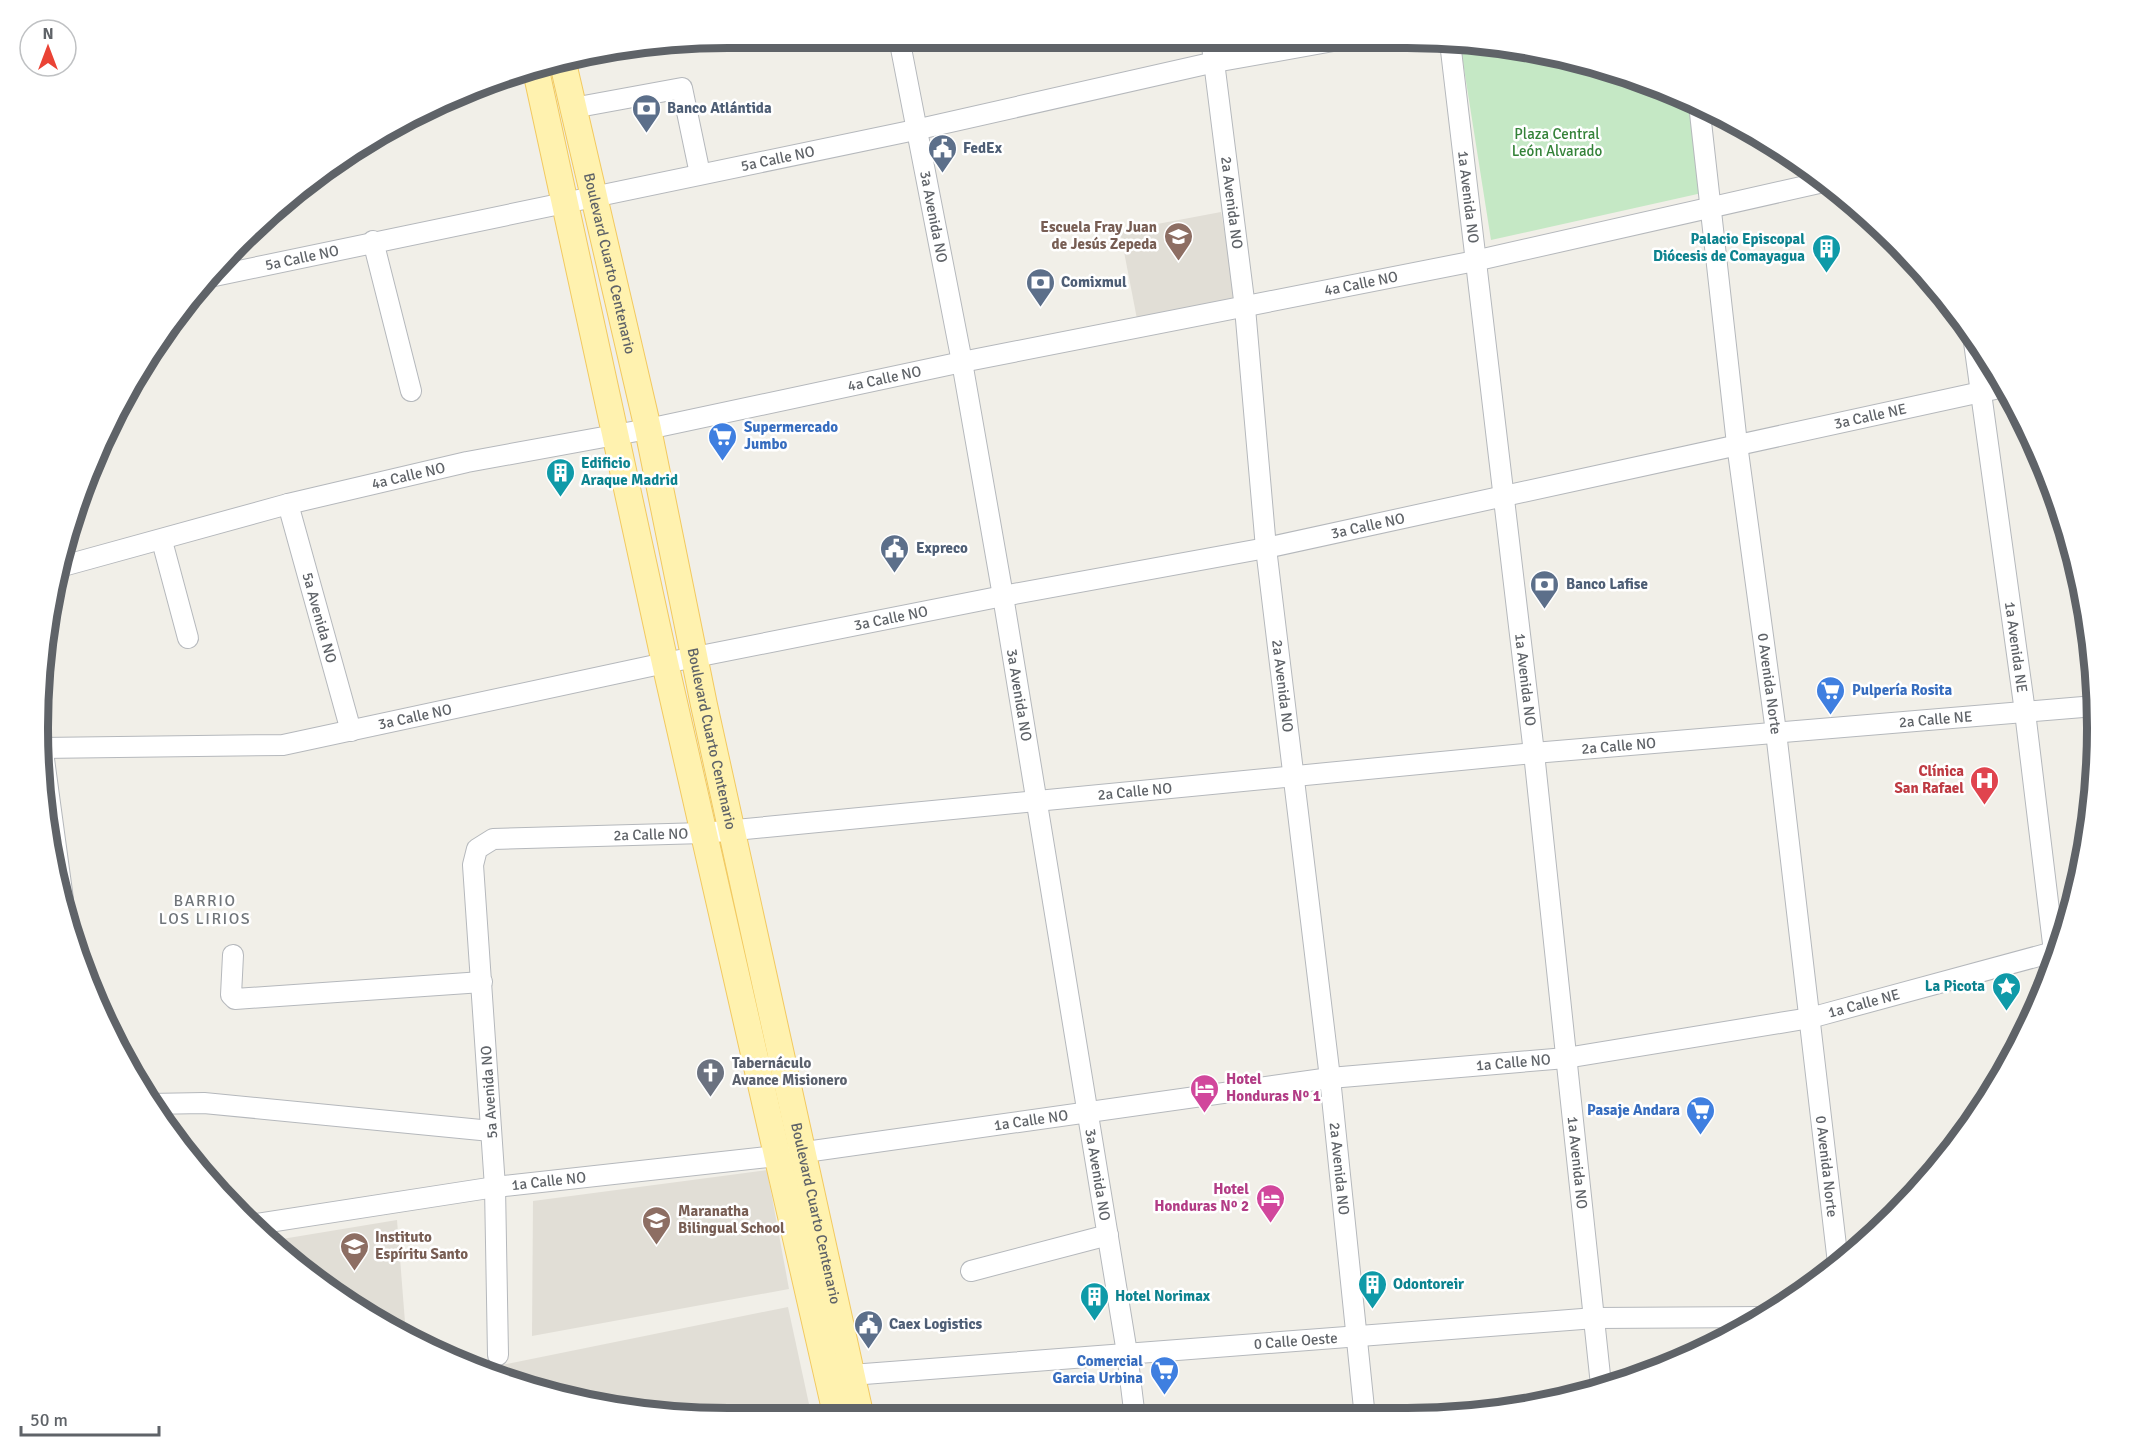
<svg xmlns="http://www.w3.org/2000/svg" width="2135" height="1456" font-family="Signika,sans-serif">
	<rect width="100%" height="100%" fill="#f1efe8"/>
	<!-- education -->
	<g fill="#e1ded6">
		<polygon points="1221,212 1235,291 1231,302 1137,319 1120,231"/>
		<polygon points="767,1170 789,1289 532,1336 533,1201"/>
		<polygon points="397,1220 406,1335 344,1302 270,1241"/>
		<polygon points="788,1307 812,1418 728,1418 593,1405 477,1370"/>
	</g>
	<!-- green -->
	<polygon fill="#c5e8c5" points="1460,43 1541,51 1689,101 1702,193 1491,240"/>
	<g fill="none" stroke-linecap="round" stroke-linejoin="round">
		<defs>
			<g id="minor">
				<path id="s1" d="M899,38L962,362L1003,596L1127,1353L1135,1418"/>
				<path id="s2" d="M1211,38L1245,308L1266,548L1330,1078L1365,1418"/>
				<path id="s3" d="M1450,42L1534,753L1601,1385"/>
				<path id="s4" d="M1699,104L1737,444L1776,732L1838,1263"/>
				<polyline points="573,108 682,88 700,174"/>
				<polyline points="373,241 411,391"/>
				<path id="s5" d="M205,278L915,130L1215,62L1350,38"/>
				<path id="s6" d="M1973,335L2025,712L2055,960"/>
				<path id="s7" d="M288,504L351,731"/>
				<polyline points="162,541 188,638"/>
				<path id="s8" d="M63,566L288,504L467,462L648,429L962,362L1470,262L1828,181"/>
				<polyline points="41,737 63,899"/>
				<path id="s9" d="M40,748L283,745L665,663L1003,596L1266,548L2004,387"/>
				<polyline points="233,955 231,995 235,999 482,982"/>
				<polyline points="149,1104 204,1103 491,1131"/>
				<path id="s10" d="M250,1225L495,1187L777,1156L1330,1078L1566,1058L1810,1018L2057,951"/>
				<polyline points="971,1271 1108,1235"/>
				<path id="s11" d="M498,1355L495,1187L473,865L477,849L493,839L704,833L1534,753L2095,706"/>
				<path id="s12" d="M838,1376L1595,1318L1766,1317"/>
			</g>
			<g id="major">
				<path id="s13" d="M562,59L648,429L704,705L861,1418"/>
				<polyline points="535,66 665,663 837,1418"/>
			</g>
		</defs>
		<!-- minor casing -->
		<use href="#minor" stroke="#b5b8bc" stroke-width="22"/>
		<!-- major casing -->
		<use href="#major" stroke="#f2c960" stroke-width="28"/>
		<!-- minor -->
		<use href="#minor" stroke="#fff" stroke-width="20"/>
		<!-- major -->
		<use href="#major" stroke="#fff2af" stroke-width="26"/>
	</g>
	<!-- icons -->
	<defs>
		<symbol id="bank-pin" viewBox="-11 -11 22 30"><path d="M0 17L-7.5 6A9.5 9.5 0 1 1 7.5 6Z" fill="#5c6f8a" stroke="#fff"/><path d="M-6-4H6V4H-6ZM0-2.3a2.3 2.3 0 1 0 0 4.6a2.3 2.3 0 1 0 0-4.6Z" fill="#fff"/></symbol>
		<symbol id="civic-pin" viewBox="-11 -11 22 30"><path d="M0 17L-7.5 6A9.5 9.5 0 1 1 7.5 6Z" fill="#5c6f8a" stroke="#fff"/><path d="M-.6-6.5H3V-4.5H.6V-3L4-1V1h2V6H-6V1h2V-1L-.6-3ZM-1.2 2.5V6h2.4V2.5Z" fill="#fff"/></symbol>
		<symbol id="school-pin" viewBox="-11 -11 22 30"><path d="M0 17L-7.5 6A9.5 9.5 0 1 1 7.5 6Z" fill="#8d6e63" stroke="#fff"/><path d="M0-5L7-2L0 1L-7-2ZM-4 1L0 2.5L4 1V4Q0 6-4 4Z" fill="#fff"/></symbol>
		<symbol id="building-pin" viewBox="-11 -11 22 30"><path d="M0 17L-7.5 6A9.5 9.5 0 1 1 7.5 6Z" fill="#0f9aa8" stroke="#fff"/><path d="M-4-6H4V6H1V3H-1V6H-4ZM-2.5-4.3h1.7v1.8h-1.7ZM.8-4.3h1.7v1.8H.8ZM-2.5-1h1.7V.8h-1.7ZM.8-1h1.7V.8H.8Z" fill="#fff"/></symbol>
		<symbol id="supermarket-pin" viewBox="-11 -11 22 30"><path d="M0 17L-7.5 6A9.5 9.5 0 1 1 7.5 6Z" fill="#3f7fe0" stroke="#fff"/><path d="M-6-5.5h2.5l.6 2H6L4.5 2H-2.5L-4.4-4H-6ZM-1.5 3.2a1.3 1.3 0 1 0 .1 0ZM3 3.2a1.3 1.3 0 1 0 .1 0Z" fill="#fff"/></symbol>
		<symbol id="hospital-pin" viewBox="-11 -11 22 30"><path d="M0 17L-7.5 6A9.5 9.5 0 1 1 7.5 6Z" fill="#e0444e" stroke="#fff"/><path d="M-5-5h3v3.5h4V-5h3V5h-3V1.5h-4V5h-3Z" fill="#fff"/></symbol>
		<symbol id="sight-pin" viewBox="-11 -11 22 30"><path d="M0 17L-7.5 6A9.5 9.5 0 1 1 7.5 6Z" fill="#0f9aa8" stroke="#fff"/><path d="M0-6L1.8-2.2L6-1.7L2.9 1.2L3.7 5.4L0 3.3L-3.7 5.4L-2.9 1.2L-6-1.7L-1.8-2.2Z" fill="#fff"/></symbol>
		<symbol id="church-pin" viewBox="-11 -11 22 30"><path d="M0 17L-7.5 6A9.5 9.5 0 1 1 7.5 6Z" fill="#6b7280" stroke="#fff"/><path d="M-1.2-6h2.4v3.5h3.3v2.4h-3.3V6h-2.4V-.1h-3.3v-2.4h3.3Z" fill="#fff"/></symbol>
		<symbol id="hotel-pin" viewBox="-11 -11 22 30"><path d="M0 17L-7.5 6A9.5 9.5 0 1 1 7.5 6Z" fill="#d1479c" stroke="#fff"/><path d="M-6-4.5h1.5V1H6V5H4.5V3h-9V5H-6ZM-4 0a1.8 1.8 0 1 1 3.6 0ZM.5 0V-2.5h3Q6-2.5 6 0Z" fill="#fff"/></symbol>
	</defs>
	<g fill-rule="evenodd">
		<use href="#bank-pin" x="630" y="92" width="33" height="45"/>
		<use href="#civic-pin" x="926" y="132" width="33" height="45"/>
		<use href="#school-pin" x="1162" y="220" width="33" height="45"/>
		<use href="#building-pin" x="1810" y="232" width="33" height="45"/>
		<use href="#bank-pin" x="1024" y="266" width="33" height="45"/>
		<use href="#supermarket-pin" x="706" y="420" width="33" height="45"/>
		<use href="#building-pin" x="544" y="456" width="33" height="45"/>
		<use href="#civic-pin" x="878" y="532" width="33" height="45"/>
		<use href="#bank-pin" x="1528" y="568" width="33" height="45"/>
		<use href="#supermarket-pin" x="1814" y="674" width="33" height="45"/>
		<use href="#hospital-pin" x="1968" y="764" width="33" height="45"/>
		<use href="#sight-pin" x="1990" y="970" width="33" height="45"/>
		<use href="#church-pin" x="694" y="1056" width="33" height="45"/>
		<use href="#hotel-pin" x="1188" y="1072" width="33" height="45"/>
		<use href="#supermarket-pin" x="1684" y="1094" width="33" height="45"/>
		<use href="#hotel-pin" x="1254" y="1182" width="33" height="45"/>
		<use href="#school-pin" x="640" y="1204" width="33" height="45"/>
		<use href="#school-pin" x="338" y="1230" width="33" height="45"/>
		<use href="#building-pin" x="1356" y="1268" width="33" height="45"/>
		<use href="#building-pin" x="1078" y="1280" width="33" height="45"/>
		<use href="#civic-pin" x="852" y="1308" width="33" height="45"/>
		<use href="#supermarket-pin" x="1148" y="1354" width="33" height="45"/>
	</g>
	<g text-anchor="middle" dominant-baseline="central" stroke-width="5" stroke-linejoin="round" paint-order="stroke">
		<!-- service labels -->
		<g font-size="15" font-weight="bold" fill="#4e5e75" stroke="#fff" text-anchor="start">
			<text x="667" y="108">Banco Atlántida</text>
			<text x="963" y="148">FedEx</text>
			<text x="1061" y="282">Comixmul</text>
			<text x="916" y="548">Expreco</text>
			<text x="1566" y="584">Banco Lafise</text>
			<text x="889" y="1324">Caex Logistics</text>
		</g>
		<!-- park labels -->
		<g font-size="15" fill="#348238" stroke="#fff">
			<text x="1557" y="134">Plaza Central<tspan x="1557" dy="17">León Alvarado</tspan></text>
		</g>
		<!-- street labels -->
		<g font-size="15" fill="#5f6368" stroke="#fff">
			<text stroke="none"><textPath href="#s5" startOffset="585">5a Calle NO</textPath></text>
			<text stroke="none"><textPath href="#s3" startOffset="156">1a Avenida NO</textPath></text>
			<text stroke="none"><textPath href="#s2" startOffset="166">2a Avenida NO</textPath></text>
			<text stroke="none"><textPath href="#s1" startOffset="182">3a Avenida NO</textPath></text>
			<text stroke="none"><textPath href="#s5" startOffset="99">5a Calle NO</textPath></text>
			<text stroke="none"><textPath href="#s13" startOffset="210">Boulevard Cuarto Centenario</textPath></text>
			<text stroke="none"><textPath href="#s8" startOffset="1329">4a Calle NO</textPath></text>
			<text stroke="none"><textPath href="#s8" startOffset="843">4a Calle NO</textPath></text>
			<text stroke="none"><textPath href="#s9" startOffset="1864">3a Calle NE</textPath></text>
			<text stroke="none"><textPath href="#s8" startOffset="357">4a Calle NO</textPath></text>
			<text stroke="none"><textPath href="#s9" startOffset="1350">3a Calle NO</textPath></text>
			<text stroke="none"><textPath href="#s7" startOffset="118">5a Avenida NO</textPath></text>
			<text stroke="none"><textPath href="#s9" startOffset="864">3a Calle NO</textPath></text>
			<text stroke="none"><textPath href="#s6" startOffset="315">1a Avenida NE</textPath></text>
			<text stroke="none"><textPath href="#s3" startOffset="642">1a Avenida NO</textPath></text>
			<text stroke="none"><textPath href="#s4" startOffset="584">0 Avenida Norte</textPath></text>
			<text stroke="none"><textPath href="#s2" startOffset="652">2a Avenida NO</textPath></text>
			<text stroke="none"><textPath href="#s1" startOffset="668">3a Avenida NO</textPath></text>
			<text stroke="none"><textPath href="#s9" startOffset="378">3a Calle NO</textPath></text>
			<text stroke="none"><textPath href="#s11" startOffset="1974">2a Calle NE</textPath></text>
			<text stroke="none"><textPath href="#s13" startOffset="696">Boulevard Cuarto Centenario</textPath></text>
			<text stroke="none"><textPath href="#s11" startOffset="1656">2a Calle NO</textPath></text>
			<text stroke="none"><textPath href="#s11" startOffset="1170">2a Calle NO</textPath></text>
			<text stroke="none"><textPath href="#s11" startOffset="684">2a Calle NO</textPath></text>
			<text stroke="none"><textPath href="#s10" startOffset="1630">1a Calle NE</textPath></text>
			<text stroke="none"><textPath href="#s10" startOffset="1274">1a Calle NO</textPath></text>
			<text transform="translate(489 1092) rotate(-94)">5a Avenida NO</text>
			<text stroke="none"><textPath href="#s10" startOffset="788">1a Calle NO</textPath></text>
			<text stroke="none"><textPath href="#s3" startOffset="1128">1a Avenida NO</textPath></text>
			<text stroke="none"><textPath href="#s4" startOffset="1070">0 Avenida Norte</textPath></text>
			<text stroke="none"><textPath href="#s2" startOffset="1138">2a Avenida NO</textPath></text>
			<text stroke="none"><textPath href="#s1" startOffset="1154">3a Avenida NO</textPath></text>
			<text stroke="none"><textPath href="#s10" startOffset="302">1a Calle NO</textPath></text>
			<text stroke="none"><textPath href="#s13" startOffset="1182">Boulevard Cuarto Centenario</textPath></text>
			<text stroke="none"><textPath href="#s12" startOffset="459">0 Calle Oeste</textPath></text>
		</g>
		<!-- education labels -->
		<g font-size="15" font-weight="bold" fill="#785e54" stroke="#fff" text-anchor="start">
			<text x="1157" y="227" text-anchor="end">Escuela Fray Juan<tspan x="1157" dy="17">de Jesús Zepeda</tspan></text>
			<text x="678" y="1211">Maranatha<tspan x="678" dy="17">Bilingual School</tspan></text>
			<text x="375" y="1237">Instituto<tspan x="375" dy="17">Espíritu Santo</tspan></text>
		</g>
		<!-- culture labels -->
		<g font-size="15" font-weight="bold" fill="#0d838f" stroke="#fff" text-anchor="start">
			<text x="1805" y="239" text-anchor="end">Palacio Episcopal<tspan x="1805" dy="17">Diócesis de Comayagua</tspan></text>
			<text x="581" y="463">Edificio<tspan x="581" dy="17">Araque Madrid</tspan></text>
			<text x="1985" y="986" text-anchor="end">La Picota</text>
			<text x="1393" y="1284">Odontoreir</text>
			<text x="1115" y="1296">Hotel Norimax</text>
		</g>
		<!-- shop labels -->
		<g font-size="15" font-weight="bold" fill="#366cbe" stroke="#fff" text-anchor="start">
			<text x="744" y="427">Supermercado<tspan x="744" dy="17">Jumbo</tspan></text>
			<text x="1852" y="690">Pulpería Rosita</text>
			<text x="1680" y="1110" text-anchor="end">Pasaje Andara</text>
			<text x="1143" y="1361" text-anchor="end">Comercial<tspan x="1143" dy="17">Garcia Urbina</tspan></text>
		</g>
		<!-- health labels -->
		<g font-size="15" font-weight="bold" fill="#be3a42" stroke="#fff" text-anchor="end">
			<text x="1964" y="771">Clínica<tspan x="1964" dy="17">San Rafael</tspan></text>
		</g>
		<!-- worship labels -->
		<g font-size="15" font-weight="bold" fill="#5b616d" stroke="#fff" text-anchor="start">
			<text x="732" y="1063">Tabernáculo<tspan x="732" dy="17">Avance Misionero</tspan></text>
		</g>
		<!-- hotel labels -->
		<g font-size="15" font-weight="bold" fill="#b23c85" stroke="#fff" text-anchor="start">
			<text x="1226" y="1079">Hotel<tspan x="1226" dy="17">Honduras Nº 1</tspan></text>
			<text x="1249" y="1189" text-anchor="end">Hotel<tspan x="1249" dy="17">Honduras Nº 2</tspan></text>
		</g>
		<!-- neighbourhood labels -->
		<g font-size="16" letter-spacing="1.5" fill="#70757a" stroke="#fff">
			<text x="205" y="901">BARRIO<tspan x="205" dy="18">LOS LIRIOS</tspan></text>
		</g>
	</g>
	<!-- crop -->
	<path d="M0 0H2135V1456H0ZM728 48H1407A680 680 0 0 1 2087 728V728A680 680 0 0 1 1407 1408H728A680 680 0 0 1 48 728V728A680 680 0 0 1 728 48Z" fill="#fff" fill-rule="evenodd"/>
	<path fill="none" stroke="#5f6368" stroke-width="8" d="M728 48H1407A680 680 0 0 1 2087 728V728A680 680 0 0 1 1407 1408H728A680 680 0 0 1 48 728V728A680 680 0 0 1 728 48Z"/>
	<!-- north arrow -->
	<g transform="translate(48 48)"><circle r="28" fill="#ffffff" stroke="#bfc1c3" stroke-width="1.5"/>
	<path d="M0-4.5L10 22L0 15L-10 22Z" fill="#ea4335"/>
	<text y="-9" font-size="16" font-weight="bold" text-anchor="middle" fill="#5f6368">N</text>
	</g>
	<!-- scale -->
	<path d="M21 1426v9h138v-9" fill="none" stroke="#5f6368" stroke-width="3"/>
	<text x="30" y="1426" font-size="18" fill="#5f6368" stroke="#ffffff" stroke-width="4.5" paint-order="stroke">50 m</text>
</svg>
